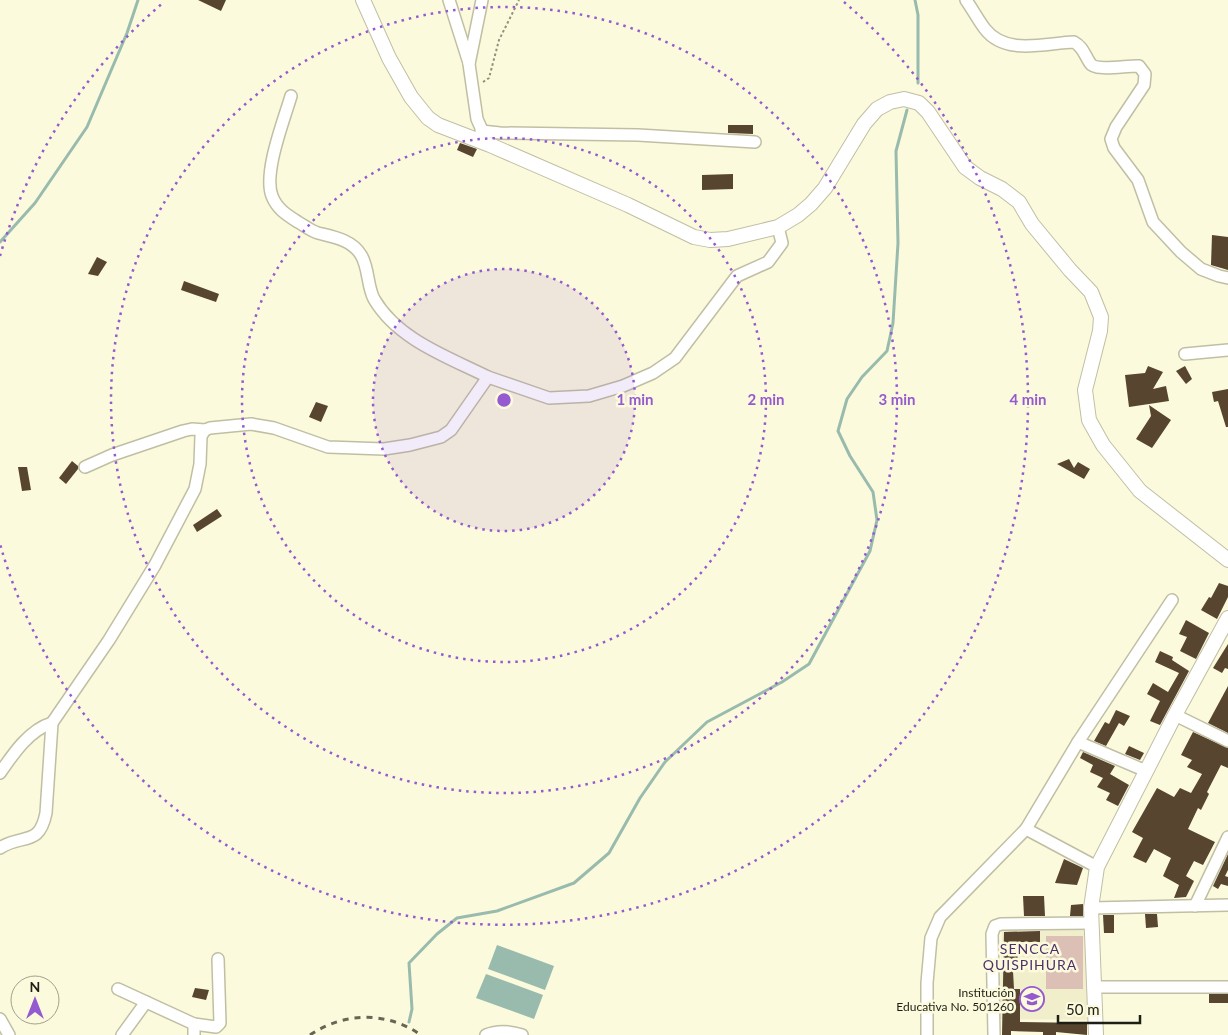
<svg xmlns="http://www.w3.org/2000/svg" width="1228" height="1035" font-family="Lato,sans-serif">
	<rect width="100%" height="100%" fill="#fbfadd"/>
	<!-- built -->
	<polygon fill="#f1efcb" points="1002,930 1091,930 1095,1020 999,1019"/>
	<!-- green -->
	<rect fill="#dcc0b6" x="1046" y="936" width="37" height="53"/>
	<!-- water -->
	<g fill="#99bbad">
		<polygon points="497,945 554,966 545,990 488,969"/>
		<polygon points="486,974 543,995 534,1019 476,998"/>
	</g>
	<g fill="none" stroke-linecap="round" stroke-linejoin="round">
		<!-- stream -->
		<g stroke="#99bbad" stroke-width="3">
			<polyline points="915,0 918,15 918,83"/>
			<polyline points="0,242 35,203 87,127 127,33 138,0"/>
			<polyline points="409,1022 412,1009 409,963 437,934 457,918 497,911 574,883 609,853 640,798 665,762 707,722 782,682 809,664 870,551 877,520 873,492 850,456 838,431 847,399 862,377 887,351 893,323 898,243 896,151 907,110"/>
		</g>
	</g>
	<!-- building -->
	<g fill="#57452f">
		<polygon points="198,0 226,0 221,11"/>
		<polygon points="728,125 753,125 753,134 728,133"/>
		<polygon points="460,143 477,149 473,157 457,150"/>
		<polygon points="733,174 733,189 702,190 702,175"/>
		<polygon points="1212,235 1228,237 1228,270 1211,265"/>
		<polygon points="97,257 107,262 98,276 88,274"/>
		<polygon points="184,281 219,294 216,302 181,290"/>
		<polygon points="1148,366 1163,372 1153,389 1166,386 1169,401 1129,407 1125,375 1145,373"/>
		<polygon points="1185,366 1192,379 1186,384 1176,371"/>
		<polygon points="1228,389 1228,427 1226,427 1218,401 1214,402 1212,392"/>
		<polygon points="316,402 328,406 321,422 309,417"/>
		<polygon points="1149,405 1171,420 1152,448 1136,439 1151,416"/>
		<polygon points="1069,459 1074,468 1078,462 1090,469 1084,479 1057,464"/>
		<polygon points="72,461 78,466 78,469 66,484 59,478"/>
		<polygon points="18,467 27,467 31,490 22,491"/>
		<polygon points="217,509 222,516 197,532 193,525"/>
		<polygon points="1219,583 1228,586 1228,597 1217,619 1201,610 1209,597 1211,598"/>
		<polygon points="1186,620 1209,633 1196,659 1180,651 1187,637 1179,634"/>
		<polygon points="1228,644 1228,669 1225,668 1222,673 1213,668"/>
		<polygon points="1160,651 1173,657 1172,660 1189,671 1160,725 1150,721 1160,701 1147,694 1153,683 1168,692 1179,673 1155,662"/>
		<polygon points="1228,686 1228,733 1208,723"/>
		<polygon points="1116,710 1130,716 1124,726 1119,723 1106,746 1094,741 1105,722 1109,724"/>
		<polygon points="1193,732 1228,748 1228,768 1221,765 1207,792 1209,794 1201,810 1198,808 1188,829 1215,842 1203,865 1194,861 1186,876 1194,881 1186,897 1174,898 1179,885 1163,876 1171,858 1154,849 1146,863 1133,857 1143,838 1132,832 1157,788 1174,797 1180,788 1191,793 1202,774 1187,767 1192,760 1181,755"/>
		<polygon points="1129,746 1144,753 1140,760 1125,754"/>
		<polygon points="1083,752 1115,766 1110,774 1129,785 1118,806 1106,800 1110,793 1097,787 1103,778 1090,772 1093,765 1080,758"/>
		<polygon points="1228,854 1228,870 1225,876 1228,877 1228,886 1221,884 1218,889 1213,886"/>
		<polygon points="1064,859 1083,868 1077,885 1055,883"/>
		<polygon points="1023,896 1044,896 1045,916 1024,916"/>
		<polygon points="1083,904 1083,916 1070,916 1071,905"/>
		<polygon points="1145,914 1157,914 1158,927 1146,928"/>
		<polygon points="1103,915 1114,915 1114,933 1104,933"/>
		<polygon points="1040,931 1040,942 1018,942 1017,971 1013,971 1014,989 1020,989 1020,1022 1087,1023 1087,1035 1056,1032 1056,1035 1043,1035 1043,1032 1011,1031 1011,1035 1002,1035 1004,932"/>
		<polygon points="195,988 209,990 206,1000 192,997"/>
		<rect x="1209" y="994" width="19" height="9"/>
	</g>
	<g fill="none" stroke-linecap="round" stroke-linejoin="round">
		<defs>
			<g id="minor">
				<polyline points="449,0 469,63"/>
				<polyline points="482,0 469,64 477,119 485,137"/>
				<path d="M966,0C973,10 978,20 985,29C1006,56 1045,43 1074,42C1083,47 1084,54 1090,63C1095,72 1128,65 1139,66L1145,74L1144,85L1116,127L1111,139L1114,148L1138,180L1153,222L1181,252L1201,269L1219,276L1228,278"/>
				<path d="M291,96C284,120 263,173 272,196C277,209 287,215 298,222C305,226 311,231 318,233C334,237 352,240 361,255C369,268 367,286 374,299C398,340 448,357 488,377"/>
				<polyline points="481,131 500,133 638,135 755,142"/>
				<polyline points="1185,354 1228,350"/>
				<polyline points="85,467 112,455 183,431 192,429 205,430"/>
				<polyline points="1175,715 1228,741"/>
				<polyline points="1078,742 1146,771"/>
				<path d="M0,773C13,754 29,730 52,723L109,640L155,565L195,489L200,464L201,436L205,430L210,428L251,424L274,428L328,447L384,449L410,445L441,437L451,430L488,377L549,398L589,396L623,386L653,373L675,358L737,276L768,262L782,243L778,227"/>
				<polyline points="1026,829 1097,867"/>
				<path d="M0,848C22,833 39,848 46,813L52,723"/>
				<polyline points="1195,906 1228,837"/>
				<polyline points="1091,908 1228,905"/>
				<polyline points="1094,987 1228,987"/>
				<polyline points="118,989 194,1024 194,1035"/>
				<polyline points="0,1019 9,1035"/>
				<polyline points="194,1024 216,1027 220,1023 218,959"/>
				<polyline points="122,1035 146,1002"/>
				<path d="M486,1035C498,1030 510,1031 522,1035"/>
				<polyline points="927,1035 927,983 931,938 940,917 1026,829 1078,742 1172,600"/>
				<polyline points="994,1035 992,934 995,926 1001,924 1092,923"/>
			</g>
			<g id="major">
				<polyline points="363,0 389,58 411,97 428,118 438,125 490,145 628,205 694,237 710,240 728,239 778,227 798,215 811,204 825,188 864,124 877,109 890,102 904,99 919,103 928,112 965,167 980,178 1002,189 1019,202 1032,224 1070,270 1091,292 1101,317 1100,331 1085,390 1089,420 1103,445 1140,491 1228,560"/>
				<polyline points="1096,1035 1091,908 1097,867 1175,715 1228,618"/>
			</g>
		</defs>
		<!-- minor casing -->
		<use href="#minor" stroke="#c0bfa3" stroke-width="14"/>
		<!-- major casing -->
		<use href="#major" stroke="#c0bfa3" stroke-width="16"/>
		<!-- path -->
		<polyline stroke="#91907c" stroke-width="2" stroke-dasharray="2.5 2.5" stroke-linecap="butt" points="483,82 489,78 499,40 519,0"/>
		<!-- minor -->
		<use href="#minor" stroke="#fff" stroke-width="11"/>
		<!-- major -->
		<use href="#major" stroke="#fff" stroke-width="14"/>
		<!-- rail -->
		<path stroke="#676655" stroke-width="3" stroke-dasharray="6 6" stroke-linecap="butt" d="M310,1035C344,1012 387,1011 421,1035"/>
	</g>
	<!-- distance rings -->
	<circle cx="504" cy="400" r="131" fill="#9559d0" fill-opacity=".12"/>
	<g fill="none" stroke="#9559d0" stroke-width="2.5" stroke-dasharray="2.5 5">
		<circle cx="504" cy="400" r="131"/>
		<circle cx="504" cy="400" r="262"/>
		<circle cx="504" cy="400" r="393"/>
		<path d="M0 256A524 524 0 0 1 164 2M844 2A524 524 0 1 1 0 544"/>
	</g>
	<!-- icons -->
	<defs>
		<symbol id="school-ring" viewBox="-11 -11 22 22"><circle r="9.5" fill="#fbfadd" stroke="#9559d0" stroke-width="1.5"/><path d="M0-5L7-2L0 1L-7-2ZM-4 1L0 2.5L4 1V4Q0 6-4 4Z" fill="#9559d0"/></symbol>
	</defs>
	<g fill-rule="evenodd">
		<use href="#school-ring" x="1018" y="985" width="28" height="28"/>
	</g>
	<g text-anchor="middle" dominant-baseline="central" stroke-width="5" stroke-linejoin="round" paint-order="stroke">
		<!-- poi labels -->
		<g font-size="12" fill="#1f1e14" stroke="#fbfadd" text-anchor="end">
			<text x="1014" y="992">Institución<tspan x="1014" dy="14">Educativa No. 501260</tspan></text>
		</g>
		<!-- neighbourhood labels -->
		<g font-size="14" letter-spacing="1" fill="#4d306a" stroke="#fbfadd">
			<text x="1030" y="948">SENCCA<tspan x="1030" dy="16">QUISPIHURA</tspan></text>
		</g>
	</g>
	<circle cx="504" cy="400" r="8" fill="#9559d0" stroke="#fbfadd" stroke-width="2.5"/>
	<g font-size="15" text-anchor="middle" font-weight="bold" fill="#9559d0" stroke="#fbfadd" stroke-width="5" stroke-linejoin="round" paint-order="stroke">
		<text x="635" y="405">1 min</text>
		<text x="766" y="405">2 min</text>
		<text x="897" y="405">3 min</text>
		<text x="1028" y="405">4 min</text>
	</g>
	<!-- north arrow -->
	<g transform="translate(35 1000)"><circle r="24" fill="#fbfadd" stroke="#a3a28d"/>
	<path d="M0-4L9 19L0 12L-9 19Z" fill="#9559d0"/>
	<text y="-8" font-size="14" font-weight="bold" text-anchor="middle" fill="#1f1e14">N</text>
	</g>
	<!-- scale -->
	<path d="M1058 1015v8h82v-8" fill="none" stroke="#1f1e14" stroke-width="2.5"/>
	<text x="1066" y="1015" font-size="15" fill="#1f1e14" stroke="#fbfadd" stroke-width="4" paint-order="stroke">50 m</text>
</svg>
